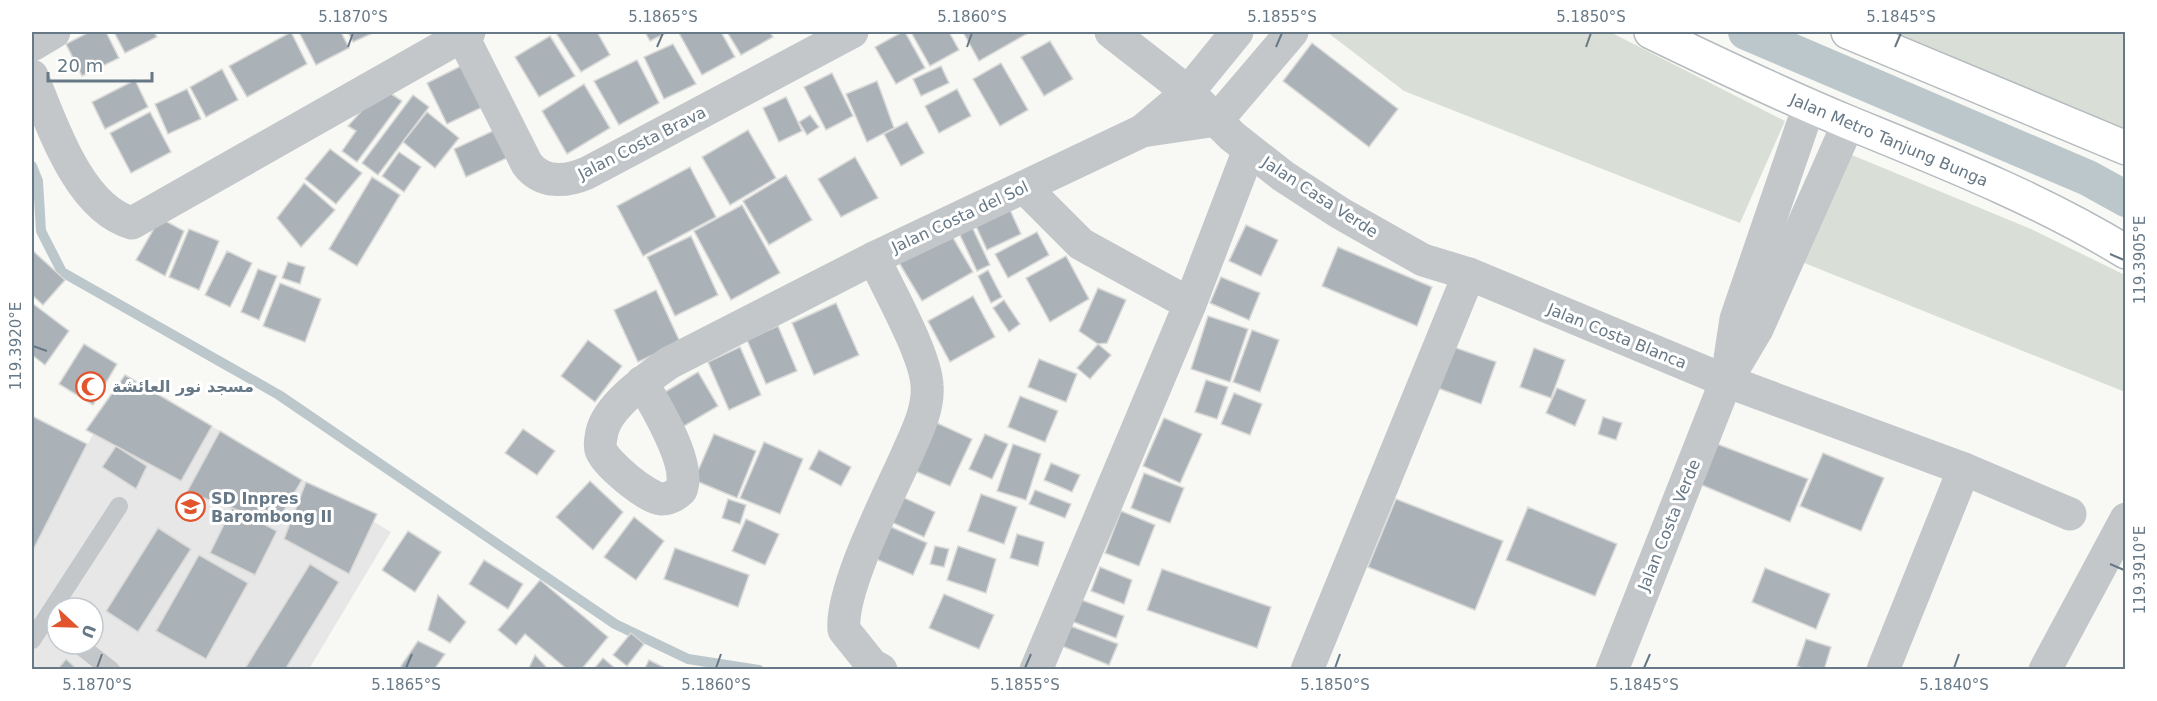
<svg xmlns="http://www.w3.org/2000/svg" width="2157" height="701" font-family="'DejaVu Sans',Vazirmatn,sans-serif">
	<rect width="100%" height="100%" fill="#f8f8f5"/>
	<!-- built -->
	<path fill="#e6e7e6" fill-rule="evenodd" d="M125,375L391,532L309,669L32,670V436L35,430L82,455ZM57,608H93V644H57Z"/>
	<!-- green -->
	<g fill="#d9dfd6">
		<polygon points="1327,32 1610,32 1785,121 1740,223 1404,91"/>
		<polygon points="1883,32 2125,32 2125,134"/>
		<polygon points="1847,153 2031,229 2125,275 2125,392 1797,260"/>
	</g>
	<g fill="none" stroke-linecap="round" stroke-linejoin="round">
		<!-- stream -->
		<polyline stroke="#bbc7cb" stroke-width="10" points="32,166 38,181 41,231 62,272 279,395 615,624 688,659 759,670"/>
		<!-- canal -->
		<polyline stroke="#bbc7cb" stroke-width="36" points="1746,32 2088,178 2126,199"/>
	</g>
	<!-- building -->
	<g fill="#aab2b8" stroke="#d9d9d7" stroke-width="1.5">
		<polygon points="89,32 106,32 119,58 82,76 66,44"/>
		<polygon points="114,32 154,32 157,37 125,53"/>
		<polygon points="291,32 307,64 247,97 229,66"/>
		<polygon points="299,32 341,32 349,48 316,65"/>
		<polygon points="348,32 375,32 353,42"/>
		<polygon points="559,32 597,32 610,55 581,72 556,33"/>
		<polygon points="645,32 668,32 650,41"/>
		<polygon points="681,32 721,32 735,57 702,75 679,33"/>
		<polygon points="727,32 770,32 773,37 741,55"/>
		<polygon points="902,32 905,32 925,68 896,84 875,47"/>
		<polygon points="917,32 949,32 959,50 930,66 912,34"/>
		<polygon points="963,32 1030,32 979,61"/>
		<polygon points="550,36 575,76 539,97 515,57"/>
		<polygon points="1050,41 1073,79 1044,96 1021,57"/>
		<polygon points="1312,43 1398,109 1369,147 1283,81"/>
		<polygon points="673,44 696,84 664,99 644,57"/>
		<polygon points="637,60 659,103 619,125 594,81"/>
		<polygon points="467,63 487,105 447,124 427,83"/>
		<polygon points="1001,63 1028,110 1000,126 973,79"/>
		<polygon points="941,66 949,83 921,96 913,79"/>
		<polygon points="222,69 238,100 206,117 190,87"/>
		<polygon points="832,73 853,116 826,130 804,87"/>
		<polygon points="135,80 148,107 105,129 92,102"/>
		<polygon points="877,81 894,128 867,142 846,94"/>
		<polygon points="584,84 610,128 567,154 542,111"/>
		<polygon points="382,88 402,101 357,162 342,151 356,131 348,126"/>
		<polygon points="187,89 201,119 168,134 155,104"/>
		<polygon points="957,89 971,116 939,133 925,106"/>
		<polygon points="413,95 429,107 378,175 362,163"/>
		<polygon points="786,97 802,131 779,142 763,108"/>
		<polygon points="150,112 171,152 131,173 110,133"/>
		<polygon points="427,112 459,138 435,168 403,142"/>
		<polygon points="810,115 819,127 807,135 799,122"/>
		<polygon points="907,122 924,153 901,166 884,134"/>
		<polygon points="495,130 507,158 466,177 454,149"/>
		<polygon points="748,130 776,178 730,205 702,157"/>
		<polygon points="330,149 362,173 336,204 305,179"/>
		<polygon points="399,152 421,167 404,192 382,176"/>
		<polygon points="855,157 878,198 841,217 818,179"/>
		<polygon points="690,167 716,217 643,256 617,206"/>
		<polygon points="786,175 812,220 769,245 743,201"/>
		<polygon points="372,177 400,195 357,266 329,249"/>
		<polygon points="304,183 335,210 301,247 277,218"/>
		<polygon points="742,205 780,273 731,300 694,231"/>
		<polygon points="1010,210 1021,234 987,250 976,226"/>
		<polygon points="160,218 184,231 165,276 136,260"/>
		<polygon points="1246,225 1278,240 1261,276 1229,261"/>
		<polygon points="972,227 990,265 977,271 959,233"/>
		<polygon points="189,229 219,241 199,290 169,277"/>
		<polygon points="949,231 973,272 922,301 898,261"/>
		<polygon points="1037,232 1049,255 1008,278 995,254"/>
		<polygon points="691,236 718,295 675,316 647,257"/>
		<polygon points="1338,247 1432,287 1417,326 1322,286"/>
		<polygon points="32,250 65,280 43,305 32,295"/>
		<polygon points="227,251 252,263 230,307 205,295"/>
		<polygon points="1066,256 1089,299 1050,322 1026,278"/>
		<polygon points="288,262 305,267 300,284 282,278"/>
		<polygon points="258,269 277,276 259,320 241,312"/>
		<polygon points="988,270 1002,297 991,303 978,276"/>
		<polygon points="1221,277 1260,293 1249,320 1210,303"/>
		<polygon points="280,283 321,299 305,342 263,326"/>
		<polygon points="1098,288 1126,300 1107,343 1098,344 1079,331"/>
		<polygon points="656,290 680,342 638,362 614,310"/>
		<polygon points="973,296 995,337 950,362 928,321"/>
		<polygon points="1004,300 1020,324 1009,332 993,308"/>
		<polygon points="32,303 69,331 45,365 32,355"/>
		<polygon points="836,303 859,355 814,375 792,323"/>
		<polygon points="1208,316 1248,329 1230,382 1191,369"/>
		<polygon points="778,326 797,371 766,384 747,340"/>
		<polygon points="1252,330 1279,340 1260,392 1233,382"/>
		<polygon points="588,340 622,366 595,402 561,376"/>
		<polygon points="1442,343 1496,362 1481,404 1427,384"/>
		<polygon points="84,344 117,364 93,405 59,384"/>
		<polygon points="1098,344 1111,355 1090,379 1077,368"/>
		<polygon points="740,347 761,395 729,410 708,362"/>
		<polygon points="1534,348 1565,360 1551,398 1520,387"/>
		<polygon points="1039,359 1077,374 1066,402 1028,387"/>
		<polygon points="698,372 718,406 674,432 655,398"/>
		<polygon points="125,375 212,426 181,481 86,430"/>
		<polygon points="1206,380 1228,387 1217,419 1195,412"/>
		<polygon points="1557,388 1586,400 1575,426 1546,413"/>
		<polygon points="1234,393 1262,404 1250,435 1221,424"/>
		<polygon points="1020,396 1058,411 1045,442 1008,427"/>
		<polygon points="32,416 87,444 32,552"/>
		<polygon points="1603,417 1622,423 1616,440 1598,434"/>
		<polygon points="1164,418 1202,434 1180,483 1143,466"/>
		<polygon points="928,419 972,439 950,486 906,467"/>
		<polygon points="523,429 555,451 537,475 505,453"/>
		<polygon points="220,431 302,480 276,524 187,492"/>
		<polygon points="714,434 756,451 737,498 694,480"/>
		<polygon points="985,434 1008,444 992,479 969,469"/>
		<polygon points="764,442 803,459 780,514 740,498"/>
		<polygon points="1712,442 1808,479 1790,522 1697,483"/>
		<polygon points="1013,444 1041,454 1026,500 997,491"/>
		<polygon points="116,446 147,466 136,489 102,467"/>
		<polygon points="819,450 851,467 841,486 809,469"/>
		<polygon points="1823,453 1884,478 1861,531 1800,506"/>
		<polygon points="1051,463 1080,475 1072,492 1044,480"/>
		<polygon points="1144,473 1184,488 1170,523 1131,508"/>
		<polygon points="590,481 623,512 593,550 556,517"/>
		<polygon points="306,482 377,514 349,574 284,539"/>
		<polygon points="1035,490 1071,504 1065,518 1029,504"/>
		<polygon points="981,494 1017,507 1004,544 968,531"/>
		<polygon points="898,495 935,512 924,537 887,520"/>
		<polygon points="728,499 746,505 740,524 722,518"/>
		<polygon points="1396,499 1503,541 1475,610 1368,567"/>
		<polygon points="1528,507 1617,544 1595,596 1506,560"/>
		<polygon points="232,508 277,531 255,575 210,553"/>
		<polygon points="1121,511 1155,525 1139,566 1105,553"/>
		<polygon points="634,517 664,541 636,580 604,557"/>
		<polygon points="746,519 779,534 765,565 732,551"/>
		<polygon points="889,526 927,543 913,575 876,559"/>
		<polygon points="158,528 191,549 138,632 106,611"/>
		<polygon points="408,531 441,552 415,592 382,570"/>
		<polygon points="1017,534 1044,542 1038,566 1010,558"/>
		<polygon points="935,546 949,549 944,567 930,564"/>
		<polygon points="958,546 996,559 986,593 947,580"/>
		<polygon points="675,548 749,575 738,607 664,579"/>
		<polygon points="199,555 248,583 206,659 156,631"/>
		<polygon points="484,560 523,584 508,609 469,584"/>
		<polygon points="310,564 339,582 285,670 244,670"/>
		<polygon points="1100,567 1132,580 1124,604 1091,591"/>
		<polygon points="1765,568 1830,594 1816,629 1752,602"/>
		<polygon points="1162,569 1271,607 1257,648 1147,610"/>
		<polygon points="540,580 608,637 581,670 568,670 525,634 516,645 498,630"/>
		<polygon points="944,594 994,615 979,649 929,628"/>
		<polygon points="438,595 466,622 450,643 428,630"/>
		<polygon points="1071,596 1124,616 1116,638 1063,618"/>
		<polygon points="1060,622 1118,644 1109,665 1052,642"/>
		<polygon points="631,633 644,644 627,666 613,655"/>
		<polygon points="1806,639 1831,647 1824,670 1807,670 1797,666"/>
		<polygon points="418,641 445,654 434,670 404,670 401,666"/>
		<polygon points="535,655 549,670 528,670"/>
		<polygon points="603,658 617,670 593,670"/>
		<polygon points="66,659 78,670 57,670"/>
		<polygon points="649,660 669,670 644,670"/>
	</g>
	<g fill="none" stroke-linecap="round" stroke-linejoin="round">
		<defs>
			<g id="secondary">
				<path d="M1651,32C1715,63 1780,94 1845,121C1940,160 2038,198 2126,252"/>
				<polyline points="1848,32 2126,148"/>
			</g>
		</defs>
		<!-- secondary casing -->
		<use href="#secondary" stroke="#b5bbbf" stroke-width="36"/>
		<!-- lane -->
		<g stroke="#c3c7ca" stroke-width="18">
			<polyline points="32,640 119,506"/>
			<polyline points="78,644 111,670"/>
		</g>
		<!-- street -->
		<g stroke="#c3c7ca" stroke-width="33">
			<polyline points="1111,32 1188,92 1232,136 1283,176 1340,213 1423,260 1469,274 1726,381 1964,469 2070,514"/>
			<path d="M462,35L527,164C542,184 566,182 587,173L852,32"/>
			<polyline points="32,45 54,32"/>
			<path d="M32,76C51,122 78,208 132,223L469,32"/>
			<polyline points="1142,131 1217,120 1292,32"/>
			<polyline points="1024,187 1081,244 1190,304"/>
			<polyline points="1729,365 1736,319 1809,106"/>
			<path d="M642,382C655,406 692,463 681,490C676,495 669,499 661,499C646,497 606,464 601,450C599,445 601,437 602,432C608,405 648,378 669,363L874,258"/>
			<path d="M881,670L872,665L844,630C840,588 891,492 909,450C918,430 929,407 927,385C925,353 888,289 874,258L1142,131L1188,92L1237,32"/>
			<polyline points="1036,670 1190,304 1249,150"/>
			<polyline points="1307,670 1469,274"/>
			<polyline points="1612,670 1726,381 1757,329 1849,122"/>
			<polyline points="1883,670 1964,469"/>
			<polyline points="2045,670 2126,519"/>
		</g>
		<!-- secondary -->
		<use href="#secondary" stroke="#fff" stroke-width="33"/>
	</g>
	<!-- ticks -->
	<path fill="none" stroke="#677886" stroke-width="2" d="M348,47L353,33M657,47L663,33M967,47L972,33M1276,47L1282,33M1586,47L1591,33M1895,47L1901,33M2110,254L2124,260M33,346L47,351M2110,564L2124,570M97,668L102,654M406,668L412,654M716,668L721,654M1025,668L1031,654M1335,668L1340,654M1644,668L1650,654M1954,668L1959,654"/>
	<!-- icons -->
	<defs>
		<symbol id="mosque-ring" viewBox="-11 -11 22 22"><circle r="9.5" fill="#fff" stroke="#e1542c" stroke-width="1.5"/><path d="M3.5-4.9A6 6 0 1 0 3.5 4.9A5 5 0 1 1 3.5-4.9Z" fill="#e1542c"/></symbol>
		<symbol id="school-ring" viewBox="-11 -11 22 22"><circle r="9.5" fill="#fff" stroke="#e1542c" stroke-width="1.5"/><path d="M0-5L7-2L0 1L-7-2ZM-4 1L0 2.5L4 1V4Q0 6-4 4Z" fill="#e1542c"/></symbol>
	</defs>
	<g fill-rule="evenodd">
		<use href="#mosque-ring" x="74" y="370" width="33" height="33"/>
		<use href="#school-ring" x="174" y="490" width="33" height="33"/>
	</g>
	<g text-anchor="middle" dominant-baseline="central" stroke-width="6" stroke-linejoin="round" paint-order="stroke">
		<!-- street labels -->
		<g font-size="16" fill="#677886" stroke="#fff">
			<text transform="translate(1889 140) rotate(23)">Jalan Metro Tanjung Bunga</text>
			<text transform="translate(642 143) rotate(-27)">Jalan Costa Brava</text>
			<text transform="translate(1320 197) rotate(33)">Jalan Casa Verde</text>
			<text transform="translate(960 217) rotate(-25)">Jalan Costa del Sol</text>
			<text transform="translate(1617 336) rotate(22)">Jalan Costa Blanca</text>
			<text transform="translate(1669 525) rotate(-68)">Jalan Costa Verde</text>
		</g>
		<!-- poi labels -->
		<g font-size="16" font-weight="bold" fill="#677886" stroke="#fff" text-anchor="start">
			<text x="112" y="386">مسجد نور العائشة</text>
			<text x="211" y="498">SD Inpres<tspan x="211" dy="18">Barombong II</tspan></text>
		</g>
	</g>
	<!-- border -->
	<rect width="2157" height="701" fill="none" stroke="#ffffff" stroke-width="66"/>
	<!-- north arrow -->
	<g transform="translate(75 626) rotate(112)"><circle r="28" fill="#ffffff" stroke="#c2c9cf" stroke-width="1.5"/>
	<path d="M0-4.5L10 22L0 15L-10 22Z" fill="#e1542c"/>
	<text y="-9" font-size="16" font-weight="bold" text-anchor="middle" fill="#677886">U</text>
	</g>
	<!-- scale -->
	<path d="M48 72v9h104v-9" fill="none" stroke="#677886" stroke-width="3"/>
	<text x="57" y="72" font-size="18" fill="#677886" stroke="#ffffff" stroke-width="4.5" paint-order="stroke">20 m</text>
	<rect x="33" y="33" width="2091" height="635" fill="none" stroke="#677886" stroke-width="2"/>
	<g font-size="15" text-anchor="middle" fill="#677886">
		<text x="353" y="22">5.1870°S</text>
		<text x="663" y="22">5.1865°S</text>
		<text x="972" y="22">5.1860°S</text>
		<text x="1282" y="22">5.1855°S</text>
		<text x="1591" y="22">5.1850°S</text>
		<text x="1901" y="22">5.1845°S</text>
		<text transform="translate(2140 260) rotate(-90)" y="5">119.3905°E</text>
		<text transform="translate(16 346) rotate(-90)" y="5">119.3920°E</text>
		<text transform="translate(2140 570) rotate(-90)" y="5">119.3910°E</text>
		<text x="97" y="690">5.1870°S</text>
		<text x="406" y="690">5.1865°S</text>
		<text x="716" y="690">5.1860°S</text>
		<text x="1025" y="690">5.1855°S</text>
		<text x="1335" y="690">5.1850°S</text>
		<text x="1644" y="690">5.1845°S</text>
		<text x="1954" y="690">5.1840°S</text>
	</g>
</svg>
